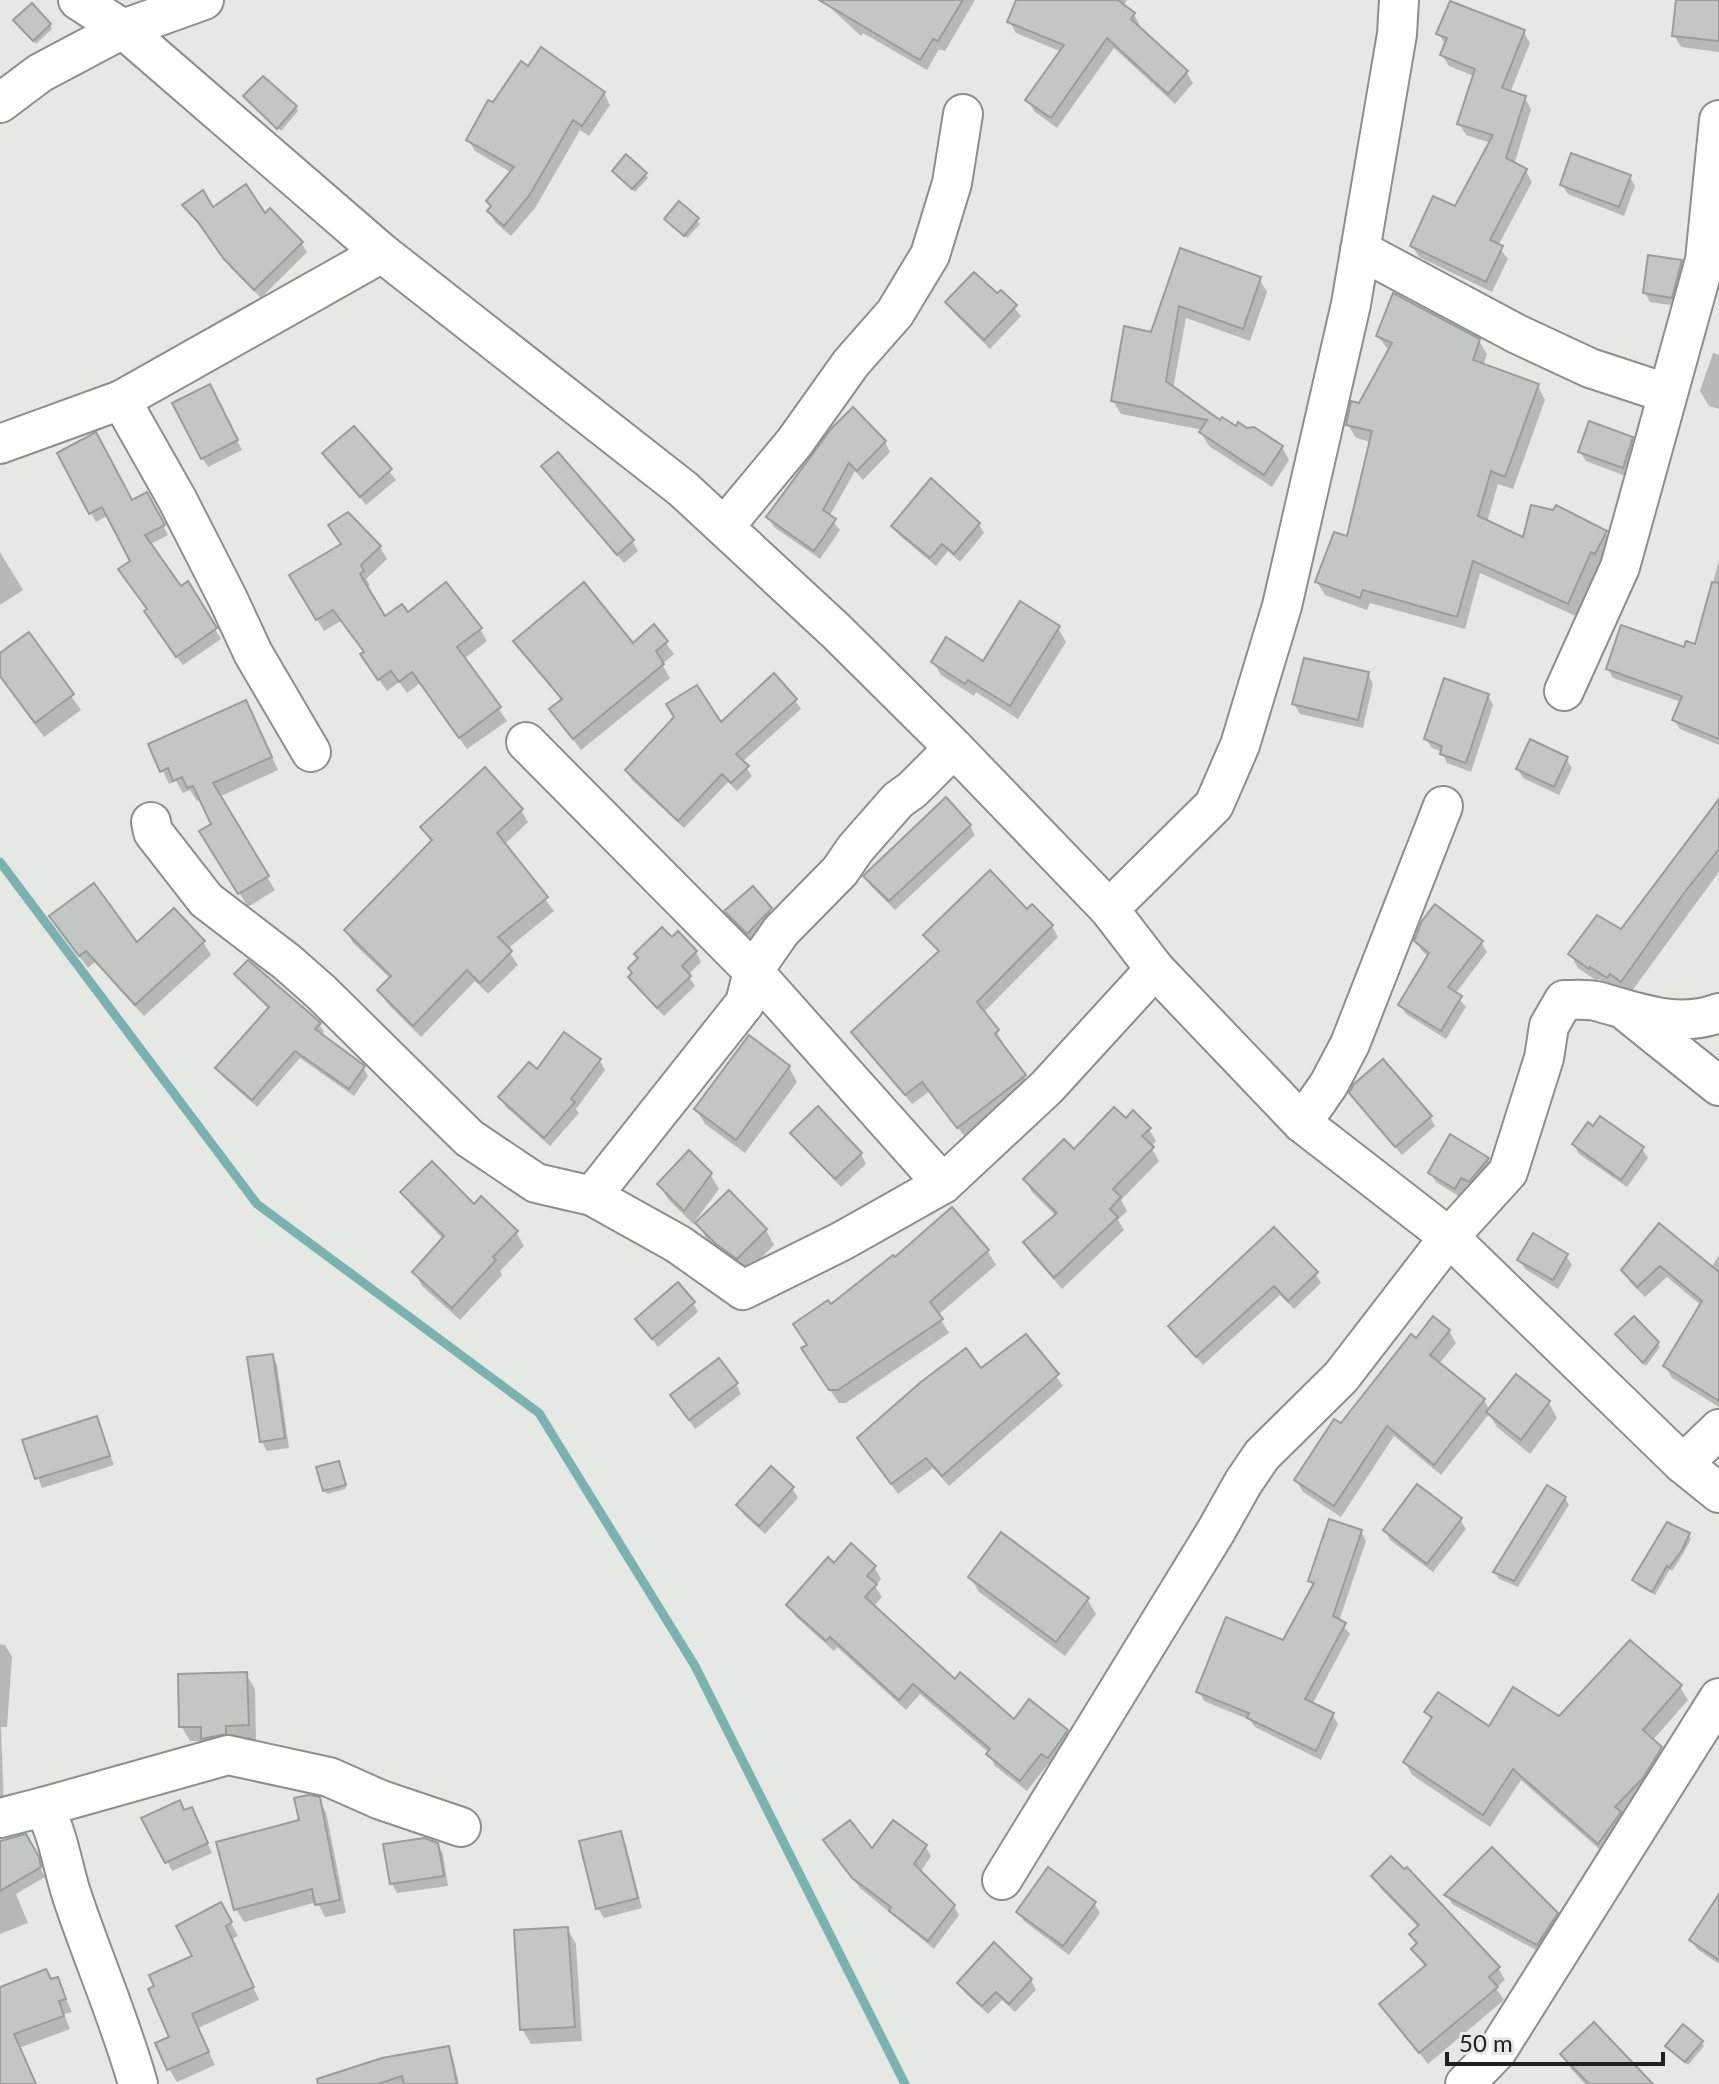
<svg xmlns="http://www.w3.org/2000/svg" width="1719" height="2084" font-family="Lato,sans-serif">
	<rect width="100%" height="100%" fill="#e5e8e3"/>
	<!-- shadow -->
	<g fill="#0003">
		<polygon points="822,0 975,0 945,51 939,49 927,70 863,33 861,36"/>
		<polygon points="1018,0 1127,0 1123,6 1134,14 1140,26 1138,28 1186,72 1193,83 1175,104 1114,48 1057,128 1034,111 1028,100 1062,52 1016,33 1010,22"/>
		<polygon points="1678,0 1719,0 1719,52 1681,47 1674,35"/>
		<polygon points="18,25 50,25 52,29 36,44"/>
		<polygon points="1523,31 1530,43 1510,93 1525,98 1531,109 1514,165 1526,171 1532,182 1498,246 1508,259 1492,292 1419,257 1412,246 1456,208 1491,143 1466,135 1459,123 1474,76 1449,66 1442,55 1446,46 1439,34"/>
		<polygon points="604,93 610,105 589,136 580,130 535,208 511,236 496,223 489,212 512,173 475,151 468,140"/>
		<polygon points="248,100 296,107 298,111 281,131"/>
		<polygon points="614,171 645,174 648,178 635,192"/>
		<polygon points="1630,177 1635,186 1624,216 1568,194 1562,185"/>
		<polygon points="679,204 700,224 687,238 669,223"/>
		<polygon points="184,205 265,216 301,243 307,252 261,298 231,268"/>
		<polygon points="1182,251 1259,279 1267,292 1250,341 1186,318 1173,389 1221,423 1282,447 1289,460 1272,487 1209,446 1201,432 1203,430 1121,414 1113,401 1153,334"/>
		<polygon points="1681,262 1686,271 1677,306 1650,302 1645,293"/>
		<polygon points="1001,292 1021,316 990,349 953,312 947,303"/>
		<polygon points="1378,336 1479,341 1487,354 1483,366 1538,386 1545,400 1513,489 1498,484 1487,522 1525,539 1605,533 1613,546 1603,567 1599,565 1576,616 1480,573 1465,629 1370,603 1367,610 1325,595 1317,582 1348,538 1371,442 1356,438 1348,425 1389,351"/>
		<polygon points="1713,353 1719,355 1719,409 1709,406 1700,391"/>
		<polygon points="214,396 242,450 208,467 202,458"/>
		<polygon points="853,410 885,442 890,452 863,480 855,471 829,517 840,530 820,559 774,527 768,517"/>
		<polygon points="354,428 396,480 366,505 325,454"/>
		<polygon points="1632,438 1637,448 1628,477 1586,461 1580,452"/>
		<polygon points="59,454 132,502 152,504 168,535 149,545 181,588 187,584 221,639 183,665 152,621 133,561 109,515 96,522"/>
		<polygon points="544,467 632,541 638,551 624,563"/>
		<polygon points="979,524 984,533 960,562 948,551 936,566 899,535 894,526"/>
		<polygon points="380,547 387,559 366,579 370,585 366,587 384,619 407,615 480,629 487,641 464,659 507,721 467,749 420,683 407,693 399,682 387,691 370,667 365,653 341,621 324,631 291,575"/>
		<polygon points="0,552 23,590 0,605"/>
		<polygon points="1719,560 1719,745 1680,729 1674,720 1681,702 1613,678 1608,669 1696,647"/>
		<polygon points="654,627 674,654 662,664 670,678 581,750 551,710 562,701 516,641 633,645"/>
		<polygon points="1058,628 1066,642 1018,719 976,692 974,696 941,675 933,662 983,664"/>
		<polygon points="28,635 81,710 44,737 0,677 0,655"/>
		<polygon points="1368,674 1373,684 1363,728 1300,714 1294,704"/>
		<polygon points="1488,696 1493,705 1471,772 1447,763 1442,752 1432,748 1426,739"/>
		<polygon points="795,700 801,709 742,762 752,776 737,791 728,782 684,828 632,780 627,771 720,725"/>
		<polygon points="253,716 278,770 219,797 275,890 248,907 202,831 213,824 201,799 197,801 190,790 183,793 176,781 169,784 151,745"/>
		<polygon points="1566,759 1572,768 1559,795 1523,778 1518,769"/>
		<polygon points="1719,807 1719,872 1629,995 1618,986 1615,991 1599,979 1597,981 1578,968 1571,955 1621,931"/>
		<polygon points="521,810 528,822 504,845 554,911 507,949 518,965 488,994 475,981 421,1037 387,1003 380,991 391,979 353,943 346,930 432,843 422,828"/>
		<polygon points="970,826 975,835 895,910 871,886 866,876"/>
		<polygon points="753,889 776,919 753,942 732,921 727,911"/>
		<polygon points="1027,912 1052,926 1058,937 983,1013 1003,1042 1001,1044 1031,1087 965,1137 930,1091 912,1104 853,1032 940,954 925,935"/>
		<polygon points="59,929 136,945 203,942 211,955 144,1016 95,962 88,968"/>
		<polygon points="672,940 696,952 701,962 688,975 695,986 664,1016 636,987 630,978"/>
		<polygon points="1416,941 1481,942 1487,952 1455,994 1466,1007 1446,1039 1406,1014 1400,1005 1429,957 1422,951"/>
		<polygon points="237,974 319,1024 324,1032 321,1036 363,1067 368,1076 354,1096 300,1058 257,1107 222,1076 218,1068 269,1009 241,982"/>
		<polygon points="565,1035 600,1061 605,1070 576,1109 579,1113 550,1146 506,1107 501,1098 537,1071"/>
		<polygon points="789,1067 797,1082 745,1153 705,1124 696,1109"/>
		<polygon points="1351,1093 1430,1117 1435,1126 1402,1155"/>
		<polygon points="1126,1121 1149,1129 1156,1141 1151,1147 1159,1161 1121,1200 1127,1211 1118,1220 1124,1230 1062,1289 1032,1255 1025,1243 1056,1216 1032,1192 1025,1179"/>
		<polygon points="792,1133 861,1154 866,1164 841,1187 798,1142"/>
		<polygon points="1574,1145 1642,1149 1648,1158 1627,1187 1579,1154"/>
		<polygon points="1488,1159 1493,1169 1475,1191 1467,1186 1460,1197 1436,1182 1430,1173"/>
		<polygon points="710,1174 719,1189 693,1224 668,1199 660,1185"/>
		<polygon points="403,1192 474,1207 516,1232 524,1246 500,1271 502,1275 460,1320 422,1286 415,1272 444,1240 411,1205"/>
		<polygon points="952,1210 988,1252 996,1265 938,1315 949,1333 846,1403 839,1403 811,1362 809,1346 830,1307 894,1260"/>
		<polygon points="698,1223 766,1230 774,1245 746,1273 727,1259 706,1238"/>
		<polygon points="1659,1226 1711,1268 1719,1255 1719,1407 1672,1378 1665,1366 1702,1306 1667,1277 1645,1297 1630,1282 1623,1270"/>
		<polygon points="1274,1230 1316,1274 1321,1283 1294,1309 1280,1295 1203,1365 1170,1327"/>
		<polygon points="1566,1256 1572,1265 1558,1289 1525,1269 1520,1260"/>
		<polygon points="693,1303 698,1312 658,1347 638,1319"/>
		<polygon points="1449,1331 1456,1343 1439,1364 1484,1400 1490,1411 1549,1403 1557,1418 1530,1454 1497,1427 1489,1414 1441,1475 1394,1436 1341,1517 1303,1492 1296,1480 1416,1341"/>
		<polygon points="1026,1337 1063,1386 949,1486 933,1468 898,1494 866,1449 981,1371"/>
		<polygon points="1620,1339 1657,1343 1660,1347 1646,1366"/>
		<polygon points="272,1356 277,1365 289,1448 267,1451 262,1442"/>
		<polygon points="736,1384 741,1394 695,1429 678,1405"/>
		<polygon points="96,1419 114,1465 42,1488 25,1442"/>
		<polygon points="341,1467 346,1489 327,1494 324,1490"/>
		<polygon points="792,1488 798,1498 765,1534 744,1515 738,1506"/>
		<polygon points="1565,1498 1569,1505 1518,1587 1499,1579 1495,1572"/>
		<polygon points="1460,1519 1466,1529 1433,1572 1390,1540 1385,1530"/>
		<polygon points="1361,1531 1366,1541 1339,1621 1350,1634 1312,1705 1333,1715 1338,1724 1321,1760 1255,1727 1250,1720 1204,1701 1199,1691 1284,1642 1314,1587 1310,1581"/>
		<polygon points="1688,1535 1691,1539 1683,1554 1672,1571 1670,1569 1655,1595 1637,1585 1635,1580"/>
		<polygon points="851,1546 875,1568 881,1579 875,1586 882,1597 873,1607 955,1681 1014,1721 1067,1731 1073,1743 1055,1769 1048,1764 1027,1791 995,1766 989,1753 920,1694 906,1710 837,1647 834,1651 795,1616 788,1605 834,1566"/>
		<polygon points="970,1577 1087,1599 1096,1614 1065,1656 979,1592"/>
		<polygon points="0,1644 5,1645 12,1657 7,1727 1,1727 4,1808 0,1810"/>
		<polygon points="246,1674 255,1689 256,1740 233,1740 212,1753 205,1741 190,1741 181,1726"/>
		<polygon points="1680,1687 1688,1700 1652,1741 1668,1762 1606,1855 1521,1780 1490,1827 1412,1775 1405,1762 1432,1721 1426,1712 1490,1729 1560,1719"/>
		<polygon points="318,1799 326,1812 346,1913 325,1917 317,1902 244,1922 236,1909"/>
		<polygon points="184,1812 196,1819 212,1853 172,1871 162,1850"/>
		<polygon points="620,1833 625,1842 642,1908 604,1918 598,1908"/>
		<polygon points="25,1837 45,1877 16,1894 28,1923 0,1934 0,1844"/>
		<polygon points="825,1841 872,1852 925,1846 931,1856 920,1873 954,1906 959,1915 934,1949 860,1888"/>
		<polygon points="437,1844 443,1854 448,1886 397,1893 392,1884"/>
		<polygon points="1374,1877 1498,1968 1505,1980 1496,1988 1504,2000 1428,2064 1382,2005 1426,1968 1413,1949 1418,1945 1412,1935 1419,1928 1381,1889"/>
		<polygon points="1447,1895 1556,1914 1562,1924 1543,1954 1452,1904"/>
		<polygon points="1094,1903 1100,1913 1069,1955 1024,1921 1019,1912"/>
		<polygon points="221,1904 238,1936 232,1939 259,2000 198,2028 215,2065 177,2082 169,2069 172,2038 195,1956"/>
		<polygon points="1719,1904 1719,1964 1697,1949 1692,1940"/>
		<polygon points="567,1929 576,1944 582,2041 531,2044 522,2029"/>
		<polygon points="57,1979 72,2012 64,2014 70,2029 19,2048 36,2084 0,2084 0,1989"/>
		<polygon points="1031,1980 1036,1990 1015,2012 1002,2000 988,2014 965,1993 960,1983"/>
		<polygon points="1701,2042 1704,2046 1688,2065 1667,2046"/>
		<polygon points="448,2048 453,2058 459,2084 340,2084"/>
		<polygon points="1563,2054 1649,2084 1585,2084 1571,2069"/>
	</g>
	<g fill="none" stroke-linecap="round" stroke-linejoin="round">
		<!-- stream -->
		<polyline stroke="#7cb1b1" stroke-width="9" points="0,862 257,1204 539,1413 695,1666 905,2084"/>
	</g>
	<!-- building -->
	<g fill="#c2c7c4" stroke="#999e9c" stroke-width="2">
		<polygon points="819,0 963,0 938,41 933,39 920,60"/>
		<polygon points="1016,0 1118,0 1135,13 1131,19 1188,71 1168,94 1107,38 1051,118 1025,100 1064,45 1007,22"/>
		<polygon points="1676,0 1719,0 1719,41 1672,36"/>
		<polygon points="1450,1 1525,30 1502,88 1526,96 1506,158 1527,169 1490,240 1503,246 1486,282 1410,246 1433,196 1455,206 1493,135 1457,124 1475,69 1440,55 1447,38 1436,34"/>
		<polygon points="32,3 51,24 33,41 13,20"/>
		<polygon points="541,47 605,92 582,126 573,120 529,196 504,226 487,211 491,206 486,201 514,167 466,140 488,100 493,102 521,61 528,66"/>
		<polygon points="263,76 297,106 277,129 243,96"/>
		<polygon points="1571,153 1631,175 1619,207 1560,185"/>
		<polygon points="626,154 647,173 632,189 612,171"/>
		<polygon points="246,184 265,213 270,208 303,242 254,290 223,258 198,222 182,205 203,190 213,207"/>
		<polygon points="679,201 699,218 684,236 664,219"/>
		<polygon points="1180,248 1261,277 1243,329 1179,306 1166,381 1220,420 1222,417 1236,426 1238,422 1247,428 1254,427 1283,446 1264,475 1199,432 1207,420 1111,401 1124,326 1151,332"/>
		<polygon points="1648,255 1682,260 1672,298 1643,293"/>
		<polygon points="974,272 997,293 1001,290 1017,305 984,340 945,302"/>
		<polygon points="1393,293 1480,339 1473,360 1539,384 1505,477 1491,471 1478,516 1523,537 1531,505 1553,510 1556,505 1607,531 1595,554 1591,552 1568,604 1473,561 1457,617 1363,590 1360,598 1315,582 1334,532 1347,536 1372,431 1346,425 1351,401 1359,403 1392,343 1376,336"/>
		<polygon points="210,384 238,440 201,459 172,403"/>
		<polygon points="853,407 886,441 857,471 849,463 823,510 836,519 814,551 766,517 831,429"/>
		<polygon points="1589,421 1633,437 1623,468 1578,452"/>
		<polygon points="354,426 392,469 360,497 322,453"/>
		<polygon points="96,432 132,500 147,492 165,525 145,535 181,586 188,581 217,628 176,657 144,611 147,609 118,569 130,561 102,507 89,514 57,453"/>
		<polygon points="558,452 634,540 617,555 541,466"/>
		<polygon points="931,478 980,523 954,554 942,544 930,558 891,526"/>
		<polygon points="348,512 381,546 361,565 364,571 360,574 385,616 402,604 408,612 446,582 482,628 457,647 501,707 459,738 412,672 399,682 391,671 378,680 360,654 364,652 333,610 316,620 289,575 341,544 328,525"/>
		<polygon points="584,582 633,643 654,624 668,641 656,651 664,664 573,739 549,709 562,699 513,641"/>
		<polygon points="1712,582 1719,583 1719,739 1672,720 1682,696 1606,669 1621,625 1684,647 1686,641 1695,644"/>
		<polygon points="1020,601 1060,626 1010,706 968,680 965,684 931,662 946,637 983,661"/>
		<polygon points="29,632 74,694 35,723 0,676 0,653"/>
		<polygon points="1304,658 1369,672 1358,720 1292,704"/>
		<polygon points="774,673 797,699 736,754 749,766 731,783 722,774 678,821 625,770 674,717 666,704 697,685 721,722"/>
		<polygon points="1444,678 1489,694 1466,763 1440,754 1442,746 1424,739"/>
		<polygon points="246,700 272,757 213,783 269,876 238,894 199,831 211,824 193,786 187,788 182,777 173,781 168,768 160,772 148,744"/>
		<polygon points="1530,739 1568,757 1554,787 1516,769"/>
		<polygon points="485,767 523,809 497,833 548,897 498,937 512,951 480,983 467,970 413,1026 377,990 391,976 344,930 432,840 420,827"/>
		<polygon points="946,797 971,825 889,901 863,876"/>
		<polygon points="1719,799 1719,849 1684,893 1621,982 1610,974 1607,978 1590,967 1589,969 1568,954 1597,915 1621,929"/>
		<polygon points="990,870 1027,909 1032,904 1053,925 977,1002 999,1030 995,1034 1026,1075 957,1128 922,1082 905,1095 851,1032 939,951 923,935"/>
		<polygon points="94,883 137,942 174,908 205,941 135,1005 86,951 79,956 49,916"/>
		<polygon points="753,886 772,908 747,934 724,911"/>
		<polygon points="1435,904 1483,941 1448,987 1462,996 1441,1031 1398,1005 1429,953 1414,941 1422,921"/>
		<polygon points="662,927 672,937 678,931 697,951 682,966 691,976 657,1008 628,977 632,973 628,968 638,958 634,954"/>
		<polygon points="248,960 321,1023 315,1029 365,1066 349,1089 295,1051 252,1100 215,1068 269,1007 234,974"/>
		<polygon points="564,1032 601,1059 571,1099 575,1102 544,1138 498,1097 529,1062 537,1069"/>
		<polygon points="749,1035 790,1066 736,1140 694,1109"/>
		<polygon points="1383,1059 1432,1116 1395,1147 1349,1093 1354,1084"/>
		<polygon points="818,1106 862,1153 835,1179 790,1133"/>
		<polygon points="1114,1107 1126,1118 1133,1110 1151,1128 1142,1136 1154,1147 1113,1189 1121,1197 1110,1209 1118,1217 1054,1278 1023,1242 1057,1213 1023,1179 1064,1139 1074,1149"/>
		<polygon points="1600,1116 1644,1147 1621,1180 1572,1144 1588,1122 1593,1126"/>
		<polygon points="1450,1134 1489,1158 1469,1182 1461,1178 1455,1189 1428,1173"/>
		<polygon points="689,1150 712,1173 684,1211 657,1184"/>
		<polygon points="432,1161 474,1204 481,1196 518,1231 493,1257 496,1260 452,1308 412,1272 444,1236 400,1192"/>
		<polygon points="729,1190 767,1229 737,1259 716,1244 695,1223"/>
		<polygon points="952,1207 989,1250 930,1302 943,1319 838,1390 829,1390 801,1348 807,1345 793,1324 828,1300 831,1304 893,1255 895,1257"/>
		<polygon points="1659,1223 1719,1272 1719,1401 1663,1366 1702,1301 1660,1266 1637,1287 1621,1270"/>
		<polygon points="1274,1227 1318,1272 1288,1301 1274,1286 1196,1357 1168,1326"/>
		<polygon points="1533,1233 1568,1254 1553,1280 1517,1260"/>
		<polygon points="678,1282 695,1302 652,1339 635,1319"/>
		<polygon points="1433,1316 1450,1330 1430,1355 1485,1399 1434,1465 1387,1426 1334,1506 1294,1480 1334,1419 1341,1423 1411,1334 1416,1338"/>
		<polygon points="1634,1316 1659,1342 1643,1363 1615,1334"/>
		<polygon points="1026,1334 1059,1374 942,1476 926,1458 891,1484 857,1438 921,1382 966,1348 981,1368"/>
		<polygon points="273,1354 285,1438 260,1442 247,1357"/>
		<polygon points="719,1358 738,1383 689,1420 670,1395"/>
		<polygon points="1516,1374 1550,1401 1521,1440 1486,1412"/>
		<polygon points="97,1416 110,1456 35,1479 22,1440"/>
		<polygon points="339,1461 346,1485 323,1491 316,1467"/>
		<polygon points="771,1466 794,1487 759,1526 736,1505"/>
		<polygon points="1417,1484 1462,1518 1427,1564 1383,1530"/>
		<polygon points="1547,1485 1566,1497 1514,1581 1493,1572"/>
		<polygon points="1329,1519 1362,1530 1333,1616 1346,1623 1305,1699 1334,1713 1316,1751 1247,1718 1249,1713 1196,1692 1226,1617 1283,1640 1314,1583 1308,1581"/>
		<polygon points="1667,1522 1690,1533 1682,1550 1669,1568 1667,1566 1652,1592 1632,1580"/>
		<polygon points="1001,1532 1089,1598 1056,1642 968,1577"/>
		<polygon points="851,1543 876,1566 867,1576 877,1584 865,1597 955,1679 960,1672 1014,1719 1029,1699 1068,1730 1048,1758 1041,1754 1020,1781 986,1754 990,1749 913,1684 899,1700 830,1637 826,1641 786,1605 828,1557 834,1563"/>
		<polygon points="1630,1640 1682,1685 1643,1730 1662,1747 1643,1778 1615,1807 1621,1812 1598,1844 1513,1769 1483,1815 1403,1762 1432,1717 1424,1712 1438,1692 1489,1726 1513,1687 1559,1716"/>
		<polygon points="247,1672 249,1725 226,1726 226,1734 201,1739 201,1727 179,1727 178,1674"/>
		<polygon points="308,1795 320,1797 340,1900 315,1905 312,1889 234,1910 216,1842 299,1820 294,1798"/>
		<polygon points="180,1800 184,1810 192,1807 208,1843 165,1863 141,1818"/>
		<polygon points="850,1820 872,1848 893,1820 927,1845 914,1864 955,1905 928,1941 889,1911 891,1907 852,1878 823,1840"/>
		<polygon points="621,1831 638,1898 596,1909 579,1841"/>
		<polygon points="26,1834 39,1857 41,1867 0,1891 0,1841"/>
		<polygon points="424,1838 438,1843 444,1876 390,1884 383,1844"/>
		<polygon points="1492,1847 1558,1913 1537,1945 1444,1895"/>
		<polygon points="1391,1856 1404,1869 1407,1867 1500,1967 1489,1977 1498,1987 1419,2053 1379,2004 1426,1965 1411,1949 1417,1943 1409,1934 1419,1925 1371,1876"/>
		<polygon points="1048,1867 1096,1902 1063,1946 1016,1912"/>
		<polygon points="1719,1894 1719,1960 1689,1940"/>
		<polygon points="221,1902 232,1922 226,1926 254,1987 192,2014 209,2052 167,2070 155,2043 169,2037 148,1989 154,1986 149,1975 192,1956 176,1926"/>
		<polygon points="568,1927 575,2027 520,2030 514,1930"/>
		<polygon points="994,1942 1032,1979 1009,2004 996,1992 982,2006 957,1983"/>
		<polygon points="46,1969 51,1979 58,1977 66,1999 59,2001 64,2016 14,2034 36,2084 0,2084 0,1987"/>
		<polygon points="1594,2022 1653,2084 1589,2084 1560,2054"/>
		<polygon points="1683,2024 1703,2041 1685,2062 1665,2046"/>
		<polygon points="449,2046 457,2084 404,2084 402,2076 378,2084 318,2084 317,2079 382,2058"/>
	</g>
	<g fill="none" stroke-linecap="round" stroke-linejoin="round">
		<defs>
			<g id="minor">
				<polyline points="78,0 123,29 382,253 683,489 836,631 954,748 1109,909 1155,969 1302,1123 1449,1237 1683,1464 1719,1493"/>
				<polyline points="0,103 40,73 123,29 204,0"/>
				<polyline points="1360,250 1517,334 1590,368 1666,393"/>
				<polyline points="121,400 177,499 228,599 253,653 311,752"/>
				<polyline points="0,444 121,400 382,253"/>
				<polyline points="724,527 794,443 851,363 895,313 930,255 952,183 963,114"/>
				<polyline points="1564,691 1620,567 1705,260 1719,120"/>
				<polyline points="526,742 753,971 943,1184"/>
				<polyline points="151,822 153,832 206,900 287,962 321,992 469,1138 536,1183 592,1196 678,1244 743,1290 842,1241 943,1184 1047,1087 1155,969"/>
				<polyline points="1109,909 1214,805 1240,745 1282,606 1351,304 1397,34 1399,0"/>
				<polyline points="1628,1013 1719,1086"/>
				<polyline points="1302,1123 1329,1084 1350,1044 1443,806"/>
				<polyline points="592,1196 745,1003 753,971 781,931 840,871 855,849 898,800 912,790 954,748"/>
				<polyline points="1683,1464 1719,1429"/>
				<polyline points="43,1807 228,1755 329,1777 381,1800 461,1827"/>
				<path d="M0,1818L43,1807C59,1834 62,1866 72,1896C93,1959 120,2020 138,2084"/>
				<path d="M1002,1880L1216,1531L1243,1483L1262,1455L1341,1377L1449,1237L1508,1172L1544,1058L1549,1026L1564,1000C1575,1000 1586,999 1596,1001C1638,1012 1676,1029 1719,1013"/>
				<polyline points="1465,2084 1497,2051 1719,1698"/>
			</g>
		</defs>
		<!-- minor casing -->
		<use href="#minor" stroke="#8d8f8b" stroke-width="42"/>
		<!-- minor -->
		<use href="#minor" stroke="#fff" stroke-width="38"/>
	</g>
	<!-- scale -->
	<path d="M1447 2052v12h216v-12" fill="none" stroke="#1e1f1e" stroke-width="4"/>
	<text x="1459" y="2052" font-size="24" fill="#1e1f1e" stroke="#e5e8e3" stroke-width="6" paint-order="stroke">50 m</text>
</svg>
